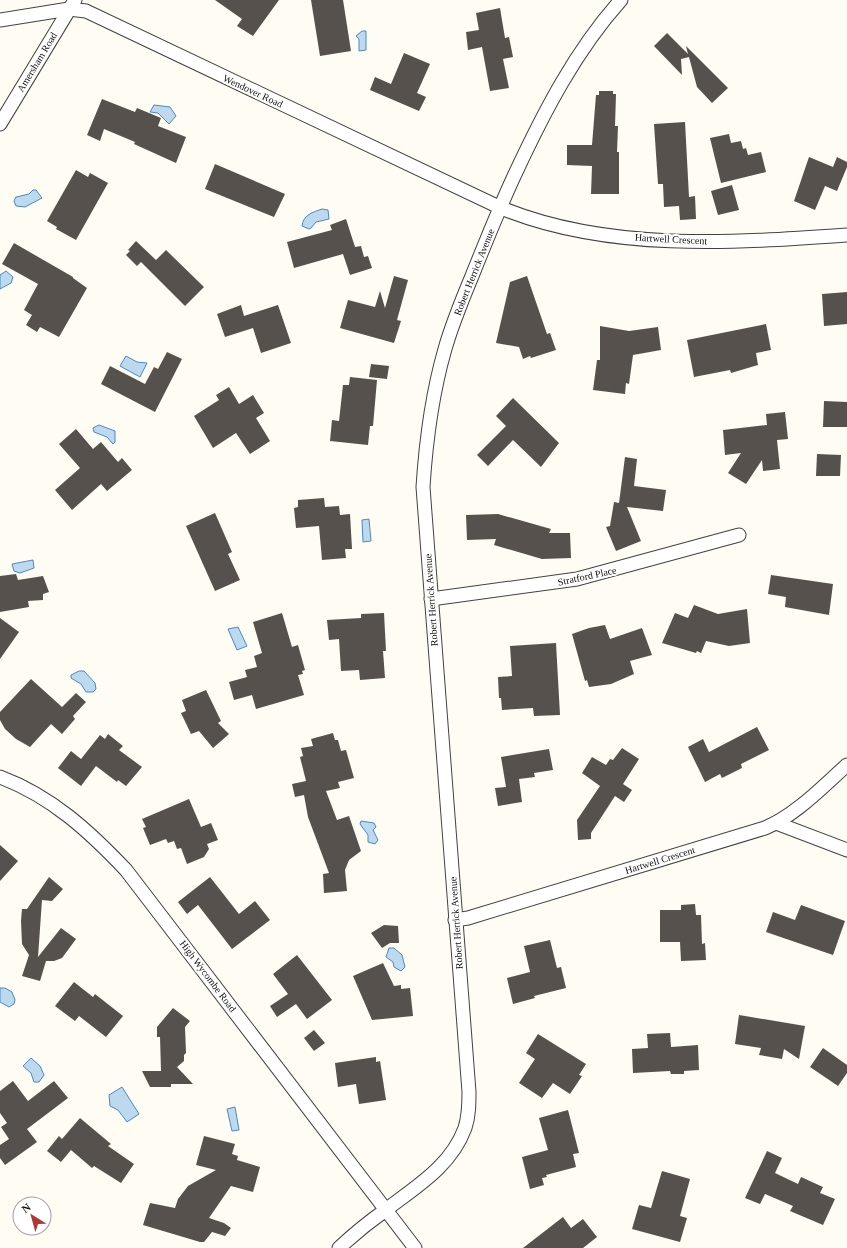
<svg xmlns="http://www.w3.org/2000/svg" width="847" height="1248" font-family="'Times New Roman',serif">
	<rect width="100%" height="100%" fill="#fefcf3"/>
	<!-- water -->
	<g fill="#bcd9f0" stroke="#4b8ac0">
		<polygon points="362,31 366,31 366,50 359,51 359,39 356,36"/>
		<polygon points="154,105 170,107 176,116 169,124 158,113 150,112"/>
		<polygon points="33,190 36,190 42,198 25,207 16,206 14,201 16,197 29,194"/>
		<path d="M322,209L328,210L329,219L316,222L311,228L309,229L302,226C303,215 313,212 322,209Z"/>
		<polygon points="6,271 13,277 11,283 0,289 0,275"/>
		<polygon points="126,356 137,362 147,363 140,377 120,366"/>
		<polygon points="99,425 115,431 115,442 113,444 107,437 94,432 93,428"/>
		<polygon points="369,519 371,541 363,542 362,520"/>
		<polygon points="33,560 34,568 20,573 14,571 12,564"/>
		<polygon points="238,627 247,646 237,650 228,629"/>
		<polygon points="79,671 84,671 95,683 96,689 93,692 86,692 81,684 71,678 71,675"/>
		<polygon points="361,821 374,823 376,827 373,830 378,840 375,844 368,842 368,835 360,824"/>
		<polygon points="389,948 394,948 402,955 405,967 401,971 394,967 393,962 386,957"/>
		<polygon points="0,988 5,988 12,992 15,1000 14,1004 9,1007 0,1002"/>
		<polygon points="31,1058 40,1066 44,1075 39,1082 34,1082 31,1073 23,1066"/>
		<polygon points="122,1087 139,1114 127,1122 118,1110 110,1106 109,1095"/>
		<polygon points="235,1107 239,1130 232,1131 227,1109"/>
	</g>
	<!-- building -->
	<g fill="#57514d">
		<polygon points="215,0 279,0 253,36 237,26 242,19"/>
		<polygon points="311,0 343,0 351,51 320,56"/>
		<polygon points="500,8 505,38 509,37 513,57 503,59 509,88 490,91 482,47 468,50 466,32 479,30 476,13"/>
		<polygon points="667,33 688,54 686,46 728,88 712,103 697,87 689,57 681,59 682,75 654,46"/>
		<polygon points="404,53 430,64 417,93 426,97 419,111 370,90 375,77 391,84"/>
		<polygon points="599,91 613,91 613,94 616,94 615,126 618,126 617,152 619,152 619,194 591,194 592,166 567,165 567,145 592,145 596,95 599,95"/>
		<polygon points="102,99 135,112 137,108 161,118 158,126 186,137 176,163 134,144 135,142 104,129 100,141 87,135"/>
		<polygon points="685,122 689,197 695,196 696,219 680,220 679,206 664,207 663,184 658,184 654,124"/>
		<polygon points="729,134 731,143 741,141 743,149 746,148 748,155 761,152 766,172 721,183 710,138"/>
		<polygon points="809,157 833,167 837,157 847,162 847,167 837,191 825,186 815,210 794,201"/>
		<polygon points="215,164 285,194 274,217 205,189"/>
		<polygon points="76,170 88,177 90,173 108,183 76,240 56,229 57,227 47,221"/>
		<polygon points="732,185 739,210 718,215 711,191"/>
		<polygon points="346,219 355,247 361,246 364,257 368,256 372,268 350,275 343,254 294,268 287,242 332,230 330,225"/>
		<polygon points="136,241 156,260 166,250 204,287 185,306 141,262 137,266 126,255 130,251 128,250"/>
		<polygon points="14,243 73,277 73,278 87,288 59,337 40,327 37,332 26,325 32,315 24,310 38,284 2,264"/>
		<polygon points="394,276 408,280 397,320 401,321 394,343 340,328 348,300 375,307 380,291 385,308"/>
		<polygon points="527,276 547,334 550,333 556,350 531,358 530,356 523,359 519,347 496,343 510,282"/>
		<polygon points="847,292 847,324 824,326 822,294"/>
		<polygon points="241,305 244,316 278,305 291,343 261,353 253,328 225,337 217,314"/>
		<polygon points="766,324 771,350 756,353 758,365 731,373 730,370 694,377 687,340"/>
		<polygon points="600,326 629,331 658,327 661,350 633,355 629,384 626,383 625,394 593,390 597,360 600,360"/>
		<polygon points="167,352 182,359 155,412 101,384 110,366 145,384 154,367 158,369"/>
		<polygon points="371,364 389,366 387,379 369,377"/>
		<polygon points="350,377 377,380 373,426 370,426 368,445 330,441 332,420 339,421 343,385 349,385"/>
		<polygon points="229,387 239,404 253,395 264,413 256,418 270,441 250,454 236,433 213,448 194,416 219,400 216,395"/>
		<polygon points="513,398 559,443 541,467 513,440 488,466 477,455 506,426 496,416"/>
		<polygon points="824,401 847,402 847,427 823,427"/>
		<polygon points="785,412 788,439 777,440 780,469 763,471 762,460 746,484 728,473 741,453 725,455 723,430 767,425 766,414"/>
		<polygon points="76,429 93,449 101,442 118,462 122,458 132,470 107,491 101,484 72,510 55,490 80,468 59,444"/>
		<polygon points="817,454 841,455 840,476 816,476"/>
		<polygon points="625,457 637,459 634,486 666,490 663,511 627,507 641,541 616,551 606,527 610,526 614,502 619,503"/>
		<polygon points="324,498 325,507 339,506 340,515 350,514 352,549 345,549 346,558 322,560 319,526 296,528 294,508 298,507 298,500"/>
		<polygon points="215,513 232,552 228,554 240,580 215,591 186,526"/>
		<polygon points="498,514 551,529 549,533 570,533 571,558 542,559 494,545 496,539 467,540 466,515"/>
		<polygon points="16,574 18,580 43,576 49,592 43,594 43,600 28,601 29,607 0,612 0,576"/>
		<polygon points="771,575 833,584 829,615 785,607 786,597 768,594"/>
		<polygon points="694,605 718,614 747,609 750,643 729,646 706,641 701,653 697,651 696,653 662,643 675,613 688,618"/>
		<polygon points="282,613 292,647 298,645 305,670 302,671 303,674 298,675 304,695 256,709 252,695 234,700 229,682 247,677 245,670 257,667 254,656 262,653 253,622"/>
		<polygon points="384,613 386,651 383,651 385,678 360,680 359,670 341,671 339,639 329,640 327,620 361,618 361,614"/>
		<polygon points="0,618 19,632 0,659"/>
		<polygon points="605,625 610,639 642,628 652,655 630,661 634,674 611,684 589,687 587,680 585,681 572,634 589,628"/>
		<polygon points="556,643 560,715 534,716 533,708 502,710 501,698 499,698 498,677 512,676 510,646"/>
		<polygon points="31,679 62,707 76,693 86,702 73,716 75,719 62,734 51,724 30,747 16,739 5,729 0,720 0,712"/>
		<polygon points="206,690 221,721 218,723 229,734 213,748 199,731 191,734 181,713 186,711 182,700"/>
		<polygon points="757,727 769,750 741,764 742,768 722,778 720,774 705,782 688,747 703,739 709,752"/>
		<polygon points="333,733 335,740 338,740 341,751 346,750 354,778 338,782 340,788 326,791 337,820 349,816 361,851 349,860 345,870 347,891 324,893 323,874 329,873 308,817 304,795 295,797 292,784 306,781 300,757 303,756 301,748 313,746 311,739"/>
		<polygon points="108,734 123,746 119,750 142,767 126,786 118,780 117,782 96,766 81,786 58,768 71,751 81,759 100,735 105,739"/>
		<polygon points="622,748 639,759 623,784 632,790 624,802 615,796 591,833 591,839 578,840 577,820 600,786 582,773 592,757 606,765 610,759 613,760"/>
		<polygon points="549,749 553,770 534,773 535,777 519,779 522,802 498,806 495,788 506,787 501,757"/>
		<polygon points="189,799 201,827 211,823 218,840 207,844 209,849 204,857 187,864 181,848 177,849 174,841 168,843 166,839 150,845 143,828 146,827 142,819"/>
		<polygon points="0,845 18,861 0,881"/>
		<polygon points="49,877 63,889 52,901 42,900 38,957 61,928 76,939 62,958 54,961 46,961 40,981 22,976 29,955 22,944 21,921 22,909 27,909"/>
		<polygon points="210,877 239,914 255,901 270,920 232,949 198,905 187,914 178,902"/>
		<polygon points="695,904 696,915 701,915 702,944 705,943 706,960 681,961 680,942 660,942 660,910 681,910 681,905"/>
		<polygon points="801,905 845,921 833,955 766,932 773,912 795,920"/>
		<polygon points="384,925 398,926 399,943 390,943 382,948 371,933"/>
		<polygon points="550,940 557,968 561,967 566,988 534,996 535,998 513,1004 507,978 530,972 524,946"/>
		<polygon points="297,955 332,1000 307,1019 296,1004 277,1017 270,1006 288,994 273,974"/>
		<polygon points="383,963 394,986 401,985 401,989 410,988 413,1016 372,1020 353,976"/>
		<polygon points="74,982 93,997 95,994 123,1016 106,1037 79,1016 75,1021 55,1006"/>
		<polygon points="173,1008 190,1021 185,1027 186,1053 184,1055 184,1061 177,1067 193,1084 171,1084 171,1087 150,1087 142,1071 161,1071 160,1037 157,1037 157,1027"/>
		<polygon points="739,1015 805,1026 799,1059 784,1049 782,1059 759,1055 761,1048 735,1044"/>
		<polygon points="314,1030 325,1043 314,1051 304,1038"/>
		<polygon points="670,1033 671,1047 698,1045 699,1070 684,1071 684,1074 671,1074 670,1071 633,1073 632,1049 648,1048 647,1034"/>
		<polygon points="538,1034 586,1064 579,1075 582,1076 570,1094 553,1083 542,1098 519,1083 535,1059 526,1053"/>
		<polygon points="823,1048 847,1065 847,1073 838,1086 810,1067"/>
		<polygon points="376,1057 376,1062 380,1061 386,1100 359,1104 356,1084 338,1087 335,1063"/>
		<polygon points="13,1081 28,1101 54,1081 68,1098 27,1129 37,1142 5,1165 0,1158 0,1145 9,1139 1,1127 7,1123 0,1113 0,1091"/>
		<polygon points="568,1110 579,1153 573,1154 576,1167 546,1175 547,1177 542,1178 544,1185 530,1189 522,1157 548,1150 539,1118"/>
		<polygon points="80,1118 111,1144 108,1146 134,1164 121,1183 94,1166 92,1168 71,1150 61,1162 47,1151 59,1136 62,1139"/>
		<polygon points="204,1136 235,1144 232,1154 238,1156 237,1160 260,1167 253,1192 231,1186 209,1218 224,1223 231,1228 225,1236 212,1232 204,1242 200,1242 143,1225 150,1203 175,1208 178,1199 188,1186 216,1170 196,1165"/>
		<polygon points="767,1151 782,1158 775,1173 798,1184 801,1177 823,1187 820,1193 835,1199 823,1225 790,1211 793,1206 765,1194 760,1204 745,1198"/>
		<polygon points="662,1171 690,1179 680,1216 687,1218 680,1242 632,1229 639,1205 651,1208"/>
		<polygon points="563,1217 571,1228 583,1219 597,1237 583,1248 523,1248"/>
	</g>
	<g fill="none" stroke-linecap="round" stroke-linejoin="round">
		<defs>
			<g id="street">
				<path d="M0,20L69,9L86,11L499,207C606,252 734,243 847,235"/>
				<polyline points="0,124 75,0"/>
				<polyline points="431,599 577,579 739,535"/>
				<path d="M0,777C51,796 89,831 126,870L415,1248"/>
				<polyline points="776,823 847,850"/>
				<path d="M455,920L468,918L765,828C796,815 822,787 847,765"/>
				<path d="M339,1248C354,1234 370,1221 387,1209C417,1186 451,1166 465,1128C469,1116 469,1104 469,1092L423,487C426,440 432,394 445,349C452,324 462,300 472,276C486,241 500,206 516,172C544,112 576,50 621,0"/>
			</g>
		</defs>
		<!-- street casing -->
		<use href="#street" stroke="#424242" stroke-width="15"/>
		<!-- street -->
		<use href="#street" stroke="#fff" stroke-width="13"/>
	</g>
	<g text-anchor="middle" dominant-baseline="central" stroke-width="4" stroke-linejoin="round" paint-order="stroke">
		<!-- street labels -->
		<g font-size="10" fill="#0f0f0f" stroke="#fff">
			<text transform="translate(37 62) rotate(-59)">Amersham Road</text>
			<text transform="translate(253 91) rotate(25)">Wendover Road</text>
			<text transform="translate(671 239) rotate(3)">Hartwell Crescent</text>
			<text transform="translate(474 272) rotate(-68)">Robert Herrick Avenue</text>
			<text transform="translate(587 576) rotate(-12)">Stratford Place</text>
			<text transform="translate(431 600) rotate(-94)">Robert Herrick Avenue</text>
			<text transform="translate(660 860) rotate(-17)">Hartwell Crescent</text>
			<text transform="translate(456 923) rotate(-94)">Robert Herrick Avenue</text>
			<text transform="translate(208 976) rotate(53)">High Wycombe Road</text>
		</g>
	</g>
	<!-- north arrow -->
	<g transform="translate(32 1216) rotate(323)"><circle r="19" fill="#ffffff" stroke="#9f9f9f"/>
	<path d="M0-3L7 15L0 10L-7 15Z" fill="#b13735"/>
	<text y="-6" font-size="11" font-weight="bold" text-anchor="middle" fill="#0f0f0f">N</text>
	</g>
</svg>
